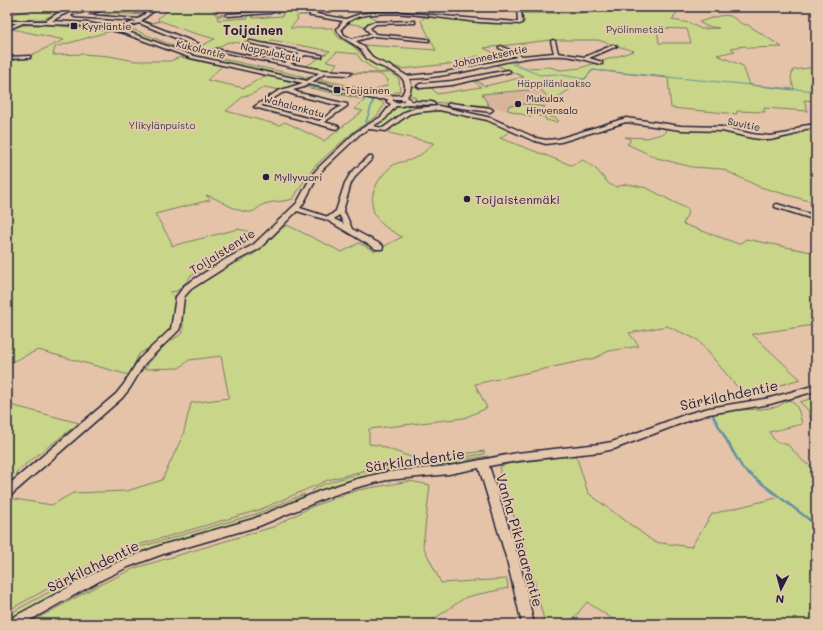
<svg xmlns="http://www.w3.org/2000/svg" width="823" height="631" font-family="Mali,sans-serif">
	<rect width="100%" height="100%" fill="#e5c3a8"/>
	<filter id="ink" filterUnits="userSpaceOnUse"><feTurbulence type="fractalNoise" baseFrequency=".025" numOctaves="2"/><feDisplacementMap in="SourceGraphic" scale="8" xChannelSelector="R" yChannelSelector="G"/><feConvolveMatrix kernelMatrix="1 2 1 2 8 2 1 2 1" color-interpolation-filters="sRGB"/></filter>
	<g filter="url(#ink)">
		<!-- built -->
		<polygon fill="#d8b49d" points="541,89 551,102 531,117 489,106 481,94"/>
		<!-- green -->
		<g fill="#c9d588" stroke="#767c62" fill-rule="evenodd">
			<polygon points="34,7 76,7 60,11 44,19 7,20 7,15 36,9"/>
			<polygon points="112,7 134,7 139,9 134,13 145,14 143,15 113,13 98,17 112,11 107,8"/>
			<polygon points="173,7 211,7 216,15 227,14 227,16 217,16 218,20 248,18 248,14 252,14 253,18 283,16 282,12 272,12 272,11 282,10 283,7 299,7 294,13 309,15 300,15 296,17 298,19 290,28 332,28 338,37 353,46 367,60 390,71 379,73 361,60 357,54 337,52 326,61 337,63 331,72 305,67 330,51 272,40 266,43 246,41 241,43 228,42 204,55 311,78 304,79 193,56 122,30 127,27 189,52 215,39 190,32 161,21 146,24 159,21 158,18"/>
			<path d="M625,7H680L672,20L690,23L701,29L719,28L706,26L699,22C707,20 722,13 730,16C737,19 740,25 748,25L782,47L749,48L745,46L731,48L735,51L717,55L743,66L750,85L794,90L791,78L793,70L816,67V101L804,100L808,111L764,108L765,112L737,111V114L671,108L668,78L593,70L586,78L551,102L541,89L482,94L489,106L416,101L415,97L410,95V86L432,88L437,94L481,87L472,80H475L485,86L524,77L494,64L509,60L526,68L549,67L561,70L580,68L634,51L598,40H550L484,48L504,58L489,61L477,56L454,63L464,69H460L449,64L402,69L374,59L365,45L436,50L421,21L426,15L475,22L521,24L525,21L522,20V13H579ZM657,28L687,29L691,43H659Z"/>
			<polygon points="369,15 379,22 366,26 345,23 355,17"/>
			<path d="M24,25H51L111,31L55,47L53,55L83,54L109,56L135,61H170L180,57L222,66L207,80L244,88L266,75L300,82L303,84L280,90L265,87L248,96L245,95L226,111L279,125L285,122L324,141L339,130L335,128L338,126L342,127L363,111L354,109L365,100L306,87L296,91L298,92L294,90L313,85L381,101L384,105L377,116L353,132L315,166L304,181L293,199C284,202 273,201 264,204C258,207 255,213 247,212C232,210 220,199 206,195L210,200L155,214L171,241L172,246L238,229L251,232L246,244L195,274L191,275L189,279L177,291L170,292L175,297L174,311L170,329L155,344L139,354L129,375L38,350L7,364V61L29,58L32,56H29L64,40L12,29Z"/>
			<polygon points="338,73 392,73 399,79 400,91 386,96 377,95 316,80 325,74 319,79 373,91 387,85 388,80 380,74"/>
			<polygon points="525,104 545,107 542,109 551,113 549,117 556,118 559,121 555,122 546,120 545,117 534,115 531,117 508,110 508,106"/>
			<polygon points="412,106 437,107 412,111 388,127 380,129 374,126 374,125 388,117 395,107"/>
			<path d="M435,109C469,110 485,114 515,128L500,138L571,165L583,160L596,169L609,184L616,187L627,184L647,188L689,210L683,224L739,244L746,239L816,253V327L814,325L752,334L800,379L768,389L743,394L698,340L667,326L629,333L639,346L609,351L595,358L475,384L487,408L464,418L369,429V444L378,445L419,460L484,451V454L424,463L389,464L328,480L259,510L131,547L91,565L7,611V499L8,498L52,505L73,493L127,491L162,480L183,435L191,403L229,398L221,356L189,360L179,368L144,369L164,345L183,333C183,321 181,307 185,296C193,275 235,266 252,255C266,247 274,233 287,225L342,252L359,243L375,251L402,237C396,233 388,230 382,224C363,206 374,180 392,166C398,161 408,162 415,158C422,155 428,148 434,143L389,133C399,113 415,112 435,109Z"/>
			<polygon points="666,126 722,129 770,138 791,134 799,129 816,126 816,203 760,187 722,169 692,167 657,158 627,144 630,142 630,139 625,137 647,138 665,133"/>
			<polygon points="816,397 816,429 812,425 808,410 800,402"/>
			<path d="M788,400C798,402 800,415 802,424L769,432L775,441L788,445L805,463L816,468V624H620L587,602L569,624H545L534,580L500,472V467L507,464L576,455L588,493L654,542L691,547L712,514L780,497L743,469L731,450L712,414L740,410L762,409L777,407Z"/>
			<polygon points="7,404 79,423 17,471 16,478 7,488"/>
			<polygon points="488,456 488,457 451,465 404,470 400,469"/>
			<path d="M390,468L393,469L391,471L352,480L314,494L312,491C325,480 372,471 390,468Z"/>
			<polygon points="410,481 430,485 423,546 441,583 507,579 508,588 466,597 434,619 431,624 27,624 97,586 135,568 273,527 311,507 358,490"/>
			<polygon points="304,494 306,498 283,509 85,579 7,622 7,615 84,573 133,549 256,514"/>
		</g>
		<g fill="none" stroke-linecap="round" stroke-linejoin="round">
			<!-- stream-far2 -->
			<g stroke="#6393a3" stroke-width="1">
				<polyline points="433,7 434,13"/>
				<polyline points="512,64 540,75 556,74 584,79 592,70 816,91"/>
				<polyline points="283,80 300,84"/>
				<polyline points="309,86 373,100 372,102"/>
			</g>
			<!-- stream-far1 -->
			<polyline stroke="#6393a3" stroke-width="1.5" points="366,122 373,101"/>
			<!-- stream -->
			<polyline stroke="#6393a3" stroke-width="2.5" points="712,414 743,469 811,521 816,523"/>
			<defs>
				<g id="minor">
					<path d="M76,7H82L62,15L52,21L89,23L115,28L137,21L75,17L73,16C76,15 79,15 82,14C92,11 100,7 111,7L87,15L138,19L154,7H159L142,20L141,21L199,44V46H195L139,23L120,29L194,56L307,81L319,73L214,50L216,49L285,63L300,54L249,43V41H251L320,55H322V57L305,55L290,64L323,70L351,72V74L349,75L324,74L312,82C342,88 371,98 402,95C415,73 383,70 370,61C365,58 364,52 360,49C352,41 341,40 337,29L343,21L312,16H310V14L322,7H324V9L316,14L346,19L360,14L378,12H399L477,19L518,22L517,7H521L522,23L520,24C501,23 481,23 462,20C430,17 393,9 361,16C352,18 347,22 341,29L344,35L352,39L371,34L365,28L368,24L374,22L415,21V23H413L376,24L370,28L375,34L427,39L429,40V41L374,36L356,41L364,47L374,59L394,68L407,76L446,72L517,57L499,48V47L501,46L522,56L554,53L551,41L553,40L555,41L558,53L585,57L613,45L617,46L589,58L602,62V64H600C588,61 577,57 564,56C534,54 505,62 476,69C453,74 431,78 409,79C413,86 410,91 407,97L410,99V101L432,102L435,104L434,105L407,104L402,106H396L385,119L373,126L383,128L405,112L416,108L439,106L491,118L536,138L546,140L558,139L626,118L681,126L722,127L752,134L770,136L789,133L802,126L816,124V128L805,129L793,135L770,140L752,138L722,131L681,130L626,122L561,142L546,144L532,140L487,120L439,110L417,112L409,114L386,131L369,129L360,134L323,169L318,176L303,204L300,208L328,217L336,211L345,183L351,173L368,157H372V159L357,174L351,183L343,211L346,215L352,229L382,245L383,247L382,249H376L327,220L297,211L259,249L232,263L191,289L184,297L181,324L179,330L145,363L130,388L122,398L11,495L7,496V486L116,394L124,384L139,359L171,329L176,297L185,285L226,259L253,245L297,203L312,175L319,167L356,132L381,117L391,104L387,102L388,99H374L308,84L304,87L293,90L299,93L347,104V106L324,122L338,126L339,127L336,129L254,107L278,91L303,83L191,58L123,33L102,28L75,25L23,23L7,30V27L17,23H7V21H46L58,13ZM287,92L295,95L341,106L319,121L261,106L282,93ZM393,99H401L405,100C401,103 397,103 393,101ZM339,215L340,216L344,224L334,219Z"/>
					<polygon points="273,11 273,12 271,13 228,16 226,15 228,14"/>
					<polygon points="30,56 30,58 28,58 7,59 7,57"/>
					<polygon points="508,70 510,71 510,72 452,85 420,88 417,86 420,84 452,81"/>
					<polygon points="450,103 490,108 493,110 490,112 448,106 447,105"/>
					<polygon points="777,204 816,216 816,220 775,207 775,205"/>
					<polygon points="816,385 816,391 770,404 709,414 690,420 614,449 600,452 517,461 489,466 519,560 534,624 522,624 507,560 479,468 449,474 387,480 358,487 328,497 259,526 163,554 128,567 103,579 23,624 7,624 8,620 95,573 120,561 162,545 253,519 320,491 357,479 387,472 449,466 517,453 600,444 612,442 687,414 709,408 770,398"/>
				</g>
			</defs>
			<!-- minor casing -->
			<use href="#minor" stroke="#22223b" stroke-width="3"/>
			<!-- minor -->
			<use href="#minor" fill="#e5c8ac" fill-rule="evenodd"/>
		</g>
	</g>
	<!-- markers -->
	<g fill="#22223b" stroke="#e5c8ac" stroke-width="1.5">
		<rect x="70" y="22" width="8" height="8" rx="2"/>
		<rect x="333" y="86" width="8" height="8" rx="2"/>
		<circle cx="518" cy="104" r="4"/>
		<circle cx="266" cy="177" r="4"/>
		<circle cx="467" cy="199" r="4"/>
	</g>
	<g text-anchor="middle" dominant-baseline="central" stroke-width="4" stroke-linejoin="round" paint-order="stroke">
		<!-- far-poi labels -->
		<g font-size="10" fill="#22223b" stroke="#e5c8ac" text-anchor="start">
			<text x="82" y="26">Kyyrläntie</text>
			<text x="345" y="90">Toijainen</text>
			<text x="526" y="98">Mukulax<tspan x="526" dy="12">Hirvensalo</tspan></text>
			<text x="274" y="177">Myllyvuori</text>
		</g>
		<!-- far-park labels -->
		<g font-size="10" fill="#3b3d47" stroke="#e5c8ac">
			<text x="635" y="29">Pyölinmetsä</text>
			<text x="554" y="83">Häppilänlaakso</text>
			<text x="162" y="125">Ylikylänpuisto</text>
		</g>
		<!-- far-street labels -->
		<g font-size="10" fill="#22223b" stroke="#e5c8ac">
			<text transform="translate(201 49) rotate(14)">Kukolantie</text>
			<text transform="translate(271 52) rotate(12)">Nappulakatu</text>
			<text transform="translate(490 56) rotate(-12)">Johanneksentie</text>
			<text transform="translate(294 106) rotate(15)">Wahalankatu</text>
			<text transform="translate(744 124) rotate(11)">Suvitie</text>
		</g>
		<!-- poi labels -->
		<g font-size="12" fill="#22223b" stroke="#e5c8ac" text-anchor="start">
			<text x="475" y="199">Toijaistenmäki</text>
		</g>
		<!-- street labels -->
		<g font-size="12" fill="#22223b" stroke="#e5c8ac">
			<text transform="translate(222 251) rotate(-32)">Toijaistentie</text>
		</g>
		<!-- far-district labels -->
		<g font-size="13" font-weight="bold" fill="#22223b" stroke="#e5c8ac">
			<text x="253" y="29">Toijainen</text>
		</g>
		<!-- near-street labels -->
		<g font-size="14" fill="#22223b" stroke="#e5c8ac">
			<text transform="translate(729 395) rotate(-12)">Särkilahdentie</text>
			<text transform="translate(415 460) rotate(-8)">Särkilahdentie</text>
			<text transform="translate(520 540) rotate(74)">Vanha Pikisaarentie</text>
			<text transform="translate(93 566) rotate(-26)">Särkilahdentie</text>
		</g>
	</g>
	<!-- margin -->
	<rect width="823" height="631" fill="none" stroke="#e5c8ac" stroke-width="24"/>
	<rect x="12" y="12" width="799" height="607" fill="none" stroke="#22223b" stroke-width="1.5" filter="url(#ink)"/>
	<!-- north arrow -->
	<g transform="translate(781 589) rotate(186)" stroke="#e5c8ac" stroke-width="3" paint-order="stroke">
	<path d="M0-3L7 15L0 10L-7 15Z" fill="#22223b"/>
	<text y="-6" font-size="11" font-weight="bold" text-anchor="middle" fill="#22223b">N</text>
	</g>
</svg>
